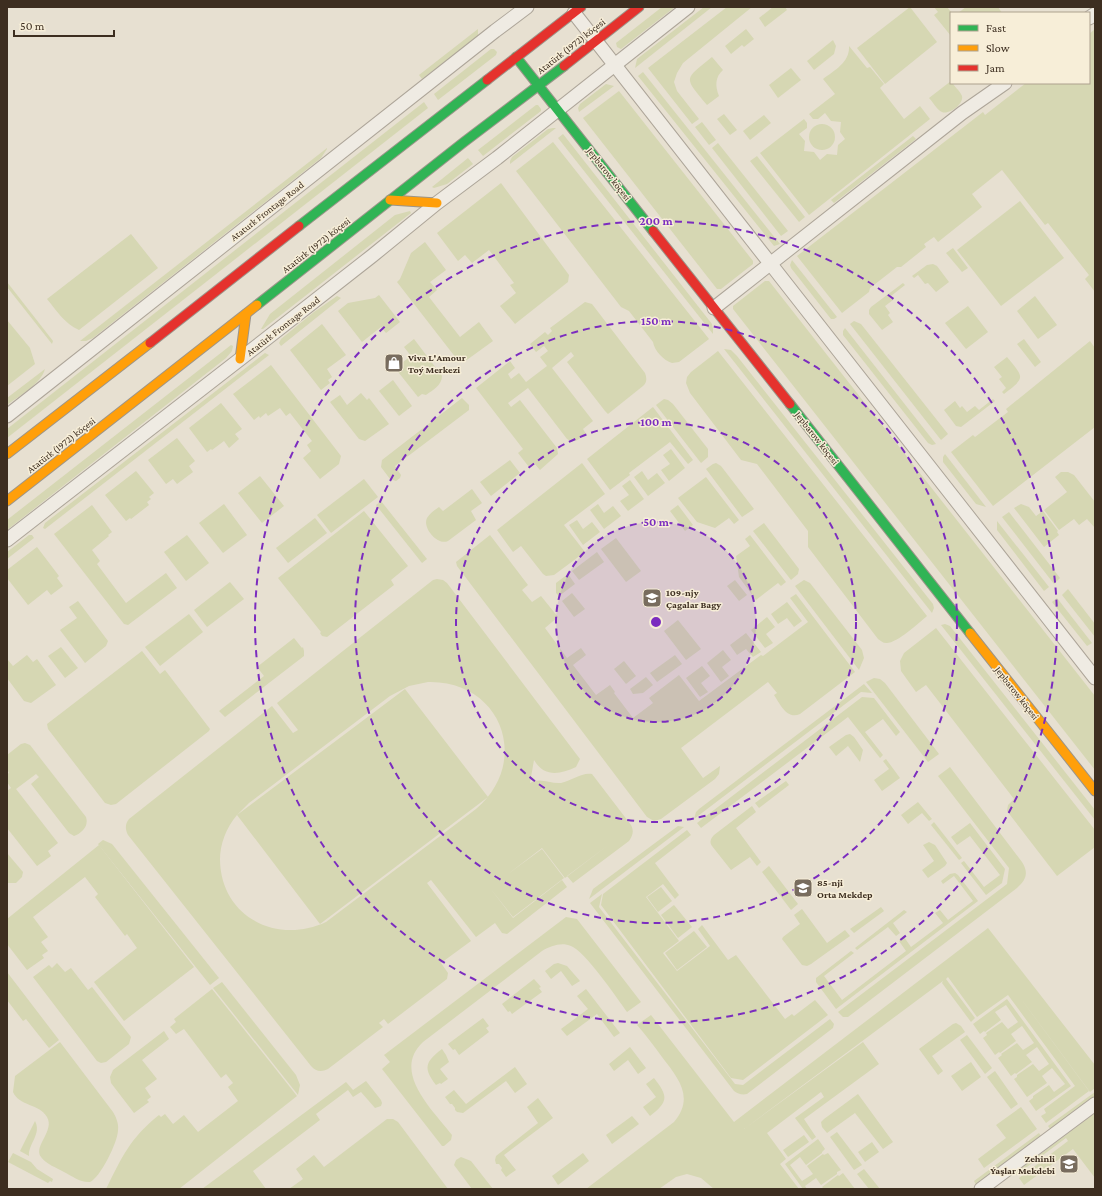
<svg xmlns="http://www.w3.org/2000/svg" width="1102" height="1196" font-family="'Crimson Pro',serif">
	<rect width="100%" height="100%" fill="#e7e0d1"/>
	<!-- green -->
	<g fill="#d6d7b3" fill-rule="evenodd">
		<polygon points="662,7 675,7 621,49 617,47 616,43"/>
		<polygon points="704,7 712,7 635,68 637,59"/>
		<polygon points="727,7 752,7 683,63 677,73 674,82 677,91 699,119 692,124 648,68"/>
		<polygon points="773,7 785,7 787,10 765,27 759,18"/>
		<polygon points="910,7 937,42 885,84 857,48"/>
		<polygon points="934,7 947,7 952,13 951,36 934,15 938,12"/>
		<polygon points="966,7 998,7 1002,13 958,13"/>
		<polygon points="478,29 478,36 422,79 419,75"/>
		<polygon points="746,29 754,39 744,47 742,45 731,54 725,46"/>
		<polygon points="1095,29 1095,292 1085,279 1089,275 1048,223 1045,225 1002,170 972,194 982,207 938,242 934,237 924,244 926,247 901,267 897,267 870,288 869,292 842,313 797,256 983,112 985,115 1026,83 1089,83 1089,34"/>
		<polygon points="833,40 836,46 834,54 814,70 807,61"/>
		<path d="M849,46L867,68L870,67L884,84L880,88L904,119L920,106L930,119L809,215L760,153L804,119L807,123V128L799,134L805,141L804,151L814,152L820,160L827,154L837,155L838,145L845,139L840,132L841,122L831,121L825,113L818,119H813L809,114L835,94L823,79C835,70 850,62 849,46Z"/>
		<polygon points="491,49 494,49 497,52 496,55 438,100 434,94"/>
		<path d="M712,57L723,70C715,77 715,86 719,96L707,105C683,76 684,80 712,57Z"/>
		<polygon points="791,68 801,80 778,98 769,85"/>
		<polygon points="643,72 780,244 774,246 638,76"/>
		<path d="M951,81C953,85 960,91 962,96C964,104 949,115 942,112C937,110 933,102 929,98Z"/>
		<polygon points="606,84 614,86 579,112 578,108 580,104"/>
		<polygon points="619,91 753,261 753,264 721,289 717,289 583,118"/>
		<polygon points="424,102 428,108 7,438 7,429"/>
		<polygon points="536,105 538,105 541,109 541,111 483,156 478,150"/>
		<polygon points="724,114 737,130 730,135 717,119"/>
		<polygon points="764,115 771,123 750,140 743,131"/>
		<polygon points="702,122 716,140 709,145 695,127"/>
		<circle cx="822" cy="137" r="13"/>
		<polygon points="553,128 556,128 510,164 510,161 512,157 548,129"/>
		<polygon points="563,134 712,324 713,329 713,334 558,138"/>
		<polygon points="913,136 916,139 834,203 831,200"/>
		<path d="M553,142L709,339L679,362L672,363C664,361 654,350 653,342L629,311L621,307L516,171Z"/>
		<polygon points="718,143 788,231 781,236 712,148"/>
		<polygon points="327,148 327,149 321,158 93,338 86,341 80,341"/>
		<polygon points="757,156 805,217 799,222 750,161"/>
		<polygon points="468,158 473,164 447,184 434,188 432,187"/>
		<polygon points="501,183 569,275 568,282 515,324 500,306 516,293 510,285 514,283 489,250 472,263 465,255 458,261 437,233"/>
		<polygon points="1020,201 1064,258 1001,306 957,250"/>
		<polygon points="410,211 411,213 263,329 261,329 270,314 395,215"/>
		<path d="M131,234L158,268L79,330C64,323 57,311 47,299Z"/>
		<polygon points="425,242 446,270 430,282 437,290 429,297 460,337 479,322 493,341 464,362 458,361 456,358 397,282 400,279 411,253"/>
		<polygon points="953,248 968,268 962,272 946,253"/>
		<polygon points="792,260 837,317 834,319 831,319 791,268 790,265"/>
		<polygon points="933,264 937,266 949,282 936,292 928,283 925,284 918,275 914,278 912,276 927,265"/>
		<polygon points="765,281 769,281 1095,696 1095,770 733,309 733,306"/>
		<polygon points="7,282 53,341 52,344 7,287"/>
		<polygon points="903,283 905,285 891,296 893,300 885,306 890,313 888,315 893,322 882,330 869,314 869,310 871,307"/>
		<polygon points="379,295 400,322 386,333 381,327 362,342 338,311 348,303 375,298"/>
		<polygon points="337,296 341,298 281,346 279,343 281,339 314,312"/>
		<polygon points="1035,296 1057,325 1038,339 1017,311"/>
		<path d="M585,302L592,304L645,373C647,378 647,383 643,386L608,414L605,411L567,362L574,356L571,352L552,368L593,421L583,429L586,434C579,439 575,444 567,439L528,388L508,403L511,407L520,400L557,448L558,454L540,470L534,463L529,467L518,453L523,449L476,388L510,361L515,368L508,374L511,379L519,373L526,382L547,366L540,357L548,351L544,346L536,352L530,344L545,332L548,335L552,331L550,328Z"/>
		<polygon points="968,306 988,332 966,349 945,323"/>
		<polygon points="7,320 30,348 35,364 7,386"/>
		<polygon points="854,321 861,324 948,434 941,440 850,324"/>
		<polygon points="322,324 346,355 327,369 332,377 328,380 330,383 321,390 290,350"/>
		<polygon points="845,328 936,444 932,445 928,443 843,335 843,331"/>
		<path d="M414,339L442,376C442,385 433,390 426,395L422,394L418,397L395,368L411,356L404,347Z"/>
		<polygon points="1024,339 1041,362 1035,367 1017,344"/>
		<polygon points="1090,341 1095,348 1095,427 993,506 951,452 973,435 975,437 1008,412 1006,409"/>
		<polygon points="231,345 233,346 232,351 226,358 7,530 7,520"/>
		<polygon points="724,349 731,350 737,356 933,604 934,608 932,613"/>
		<path d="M718,351L927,616C919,623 896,644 886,643C883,643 881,641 878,639L808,547V531L757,464L741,460L690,393L686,383L687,377L691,372Z"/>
		<polygon points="265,353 269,355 45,529 43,528 45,523"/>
		<path d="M1007,357C1024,378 1026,377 1004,394L1002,392L1006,388L999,379L1002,377L994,367Z"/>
		<polygon points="271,365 341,456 339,464 320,479 303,458 311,451 307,445 312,441 290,413 286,416 280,408 268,416 266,413 260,418 259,416 254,420 233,394"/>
		<path d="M45,369C41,384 19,396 7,405V398Z"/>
		<polygon points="393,380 412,406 399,416 379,391"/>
		<polygon points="361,393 367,400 369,398 389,424 365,441 359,439 330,402 340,395 347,405"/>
		<polygon points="462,398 469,405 469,410 395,466 401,475 400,478 396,481 390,479 381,467 382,460"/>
		<polygon points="664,399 668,400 673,404 708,449 708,457 701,463 656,405"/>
		<polygon points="993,399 995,401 961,427 956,426 944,410 955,401 960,408 962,406 967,412 975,406 979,410"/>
		<polygon points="221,403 242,429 235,434 239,439 229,448 224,441 212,450 211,449 207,452 189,428"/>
		<polygon points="653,407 693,460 688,464 670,442 629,473 630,475 610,490 587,459"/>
		<polygon points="177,438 195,461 189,466 193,472 177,484 173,479 166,484 148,460"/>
		<polygon points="671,449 685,468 669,481 661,470 670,464 663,455"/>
		<polygon points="945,454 986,507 976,504 943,462 943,457"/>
		<polygon points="510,460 520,473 491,496 480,482"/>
		<polygon points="582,463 605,494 564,525 585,552 554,575 546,576 543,574 521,546 513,552 497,530"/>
		<polygon points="716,463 721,466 754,509 742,517 706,469 713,464"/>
		<polygon points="136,471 154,493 149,497 151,499 147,502 149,505 131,519 130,518 126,521 105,495"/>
		<polygon points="642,471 648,480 657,473 665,483 648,496 634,477"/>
		<polygon points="1061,472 1068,472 1074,475 1095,502 1095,528 1087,519 1079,525 1074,519 1059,530 1044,510 1067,492 1055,477"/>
		<polygon points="260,476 284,506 262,523 238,493"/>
		<polygon points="706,477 739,520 734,524 729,518 715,528 697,522 678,498"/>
		<polygon points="364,479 378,497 331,533 317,515"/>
		<polygon points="630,480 644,499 628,511 620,501 629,495 622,486"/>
		<path d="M472,489L482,503L471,511L476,520L448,541C438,546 422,528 427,518C430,513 435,510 439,507L443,511Z"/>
		<polygon points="381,501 427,559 422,563 376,505"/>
		<polygon points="224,504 247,535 223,553 199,523"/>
		<polygon points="598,504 604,513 613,506 621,516 604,529 590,510"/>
		<polygon points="1021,504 1029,507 1036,516 1043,511 1058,531 1057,532 1059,535 1044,547 1014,508"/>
		<polygon points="92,505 112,532 108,535 109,536 92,550 100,561 97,564 126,603 166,573 177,588 128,625 124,624 54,534"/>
		<polygon points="678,505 693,525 685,531 670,511"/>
		<polygon points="364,511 408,566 391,580 394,585 327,637 322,636 320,633 321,632 278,578"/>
		<polygon points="1009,512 1060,578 1054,584 1002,517"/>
		<polygon points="315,518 327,533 288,563 276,548"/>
		<polygon points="577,520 583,529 592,522 600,532 583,545 569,525"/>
		<polygon points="997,521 1049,587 1044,591 997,530"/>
		<polygon points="764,523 799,569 798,574 791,580 753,531"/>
		<polygon points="29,535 32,535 34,538 7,559 7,552"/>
		<polygon points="187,535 209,563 186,581 164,552"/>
		<path d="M490,535L528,585L522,590L532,602L541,596L558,617L545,628L567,658L581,648L586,655L573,665L596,695L610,685L615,692L614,693L633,718L653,703L649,698L679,675L699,701L761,655L763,656L808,622L790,598L796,594L855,672L800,714C787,720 780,704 774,695L777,693L768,682L681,748L703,778L720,766L719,774L715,779L661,819L654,821L647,817L457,566L456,562Z"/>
		<polygon points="750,535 786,582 781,586 778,583 756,600 739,577 736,556 750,546 745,539"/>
		<polygon points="616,538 641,571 626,582 601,549"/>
		<polygon points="37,547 59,576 57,578 63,586 51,595 47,590 28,605 7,578 7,570"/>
		<polygon points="597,552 604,562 579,580 572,571"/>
		<polygon points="568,574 575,584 559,596 556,593 556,583"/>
		<path d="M437,579L443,580L447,583L580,759L576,767C559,775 544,777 534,760L530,783C540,777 550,784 561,783C571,781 582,772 592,774L631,825C634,831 633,835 629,841L573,883L567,876L611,843L565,878L542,848L500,880L542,849L564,878L513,917L490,888L513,918L562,880L567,887L507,934L502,933L495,923L476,937L431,880L427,883L471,941L441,963L448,973L447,979L388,1024L384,1019L379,1023L383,1027L328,1069C322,1072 316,1072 311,1066L128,835C125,829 125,824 129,819L272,706L293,733L298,730L277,703L433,580ZM428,682C501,680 532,761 476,809L326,922C277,945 221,917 220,860C220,844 226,828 237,815L320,924L488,797L405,689L237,815L249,803L390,696L409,686Z"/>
		<polygon points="735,580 747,595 739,601 727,586"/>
		<polygon points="804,580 810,583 862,650 864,658 859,670 795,586"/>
		<polygon points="230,582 244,599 207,627 194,610"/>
		<polygon points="1068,589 1095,624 1095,637 1062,595"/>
		<polygon points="572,593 585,609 574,617 562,601"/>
		<polygon points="1057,598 1092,643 1087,646 1052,602"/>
		<polygon points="78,601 108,641 106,646 85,663 60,630 77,618 69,607"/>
		<polygon points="787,602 802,621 794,627 787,618 778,624 771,614"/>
		<polygon points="189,614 203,632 160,666 145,647"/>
		<polygon points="767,617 775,627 766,634 773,643 765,648 751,630"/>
		<polygon points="678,620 701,649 686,660 664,631"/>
		<polygon points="945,624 950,626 1095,810 1095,820 941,625"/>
		<polygon points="936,628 1095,830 1095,847 1057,876 1007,811 1008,805 1014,799 926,685 916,692 901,671 900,661 904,653"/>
		<polygon points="746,633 761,652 753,657 746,649 737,655 730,645"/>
		<polygon points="294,638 302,648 303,647 304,651 304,656 225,717 219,711 264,676 257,667"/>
		<polygon points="61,647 78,668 65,678 48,656"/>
		<polygon points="723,650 731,660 722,667 729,676 721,682 707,663"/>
		<polygon points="142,651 160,674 165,670 210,729 209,731 116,804 111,805 105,803 48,729 47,724"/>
		<polygon points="27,655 33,662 37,659 56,685 31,703 24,701 7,678 7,659 13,666"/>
		<polygon points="675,655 682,664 657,682 650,673"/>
		<polygon points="624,661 636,676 626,684 614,669"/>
		<polygon points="702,666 710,676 701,683 708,692 700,697 686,678"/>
		<polygon points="646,677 653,685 643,693 633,694 630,689"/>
		<polygon points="874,678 880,679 885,683 939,754 928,762 866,682"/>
		<polygon points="864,684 872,693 861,692 694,819 696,812 699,809"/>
		<polygon points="862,697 874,698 900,732 896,736 883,719 865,732 883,755 880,758 848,717 701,828 697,823"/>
		<polygon points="850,734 854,737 863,750 860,762 848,746 836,756 829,747 846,735"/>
		<path d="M25,743L30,745L86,817C89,826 82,833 74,836L69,833L31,784L39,777L36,774L16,789L58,843L48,851L51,856L37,866L7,828V791L11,788L7,782V774L9,773L7,769V755L21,744Z"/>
		<polygon points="886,759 900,778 882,791 874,780 889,769 883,761"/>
		<path d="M950,767L1022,862C1029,873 1026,880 1017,888L848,1017H843L838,1012L1007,884L1009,868L938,776Z"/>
		<polygon points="786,781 789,785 759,808 755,803"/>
		<polygon points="918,802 932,819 929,821 922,813 908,824 901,815"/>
		<path d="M752,806L756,812L736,828L761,862L757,866L750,857L731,870L712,846C709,842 711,838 714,835Z"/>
		<polygon points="934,822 962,858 959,860 931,825"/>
		<polygon points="970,823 1005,869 1002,883 986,895 961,863 964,861 984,887 1000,875 970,836 957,845 951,837"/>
		<polygon points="678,826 684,827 589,899 593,889"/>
		<polygon points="687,830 691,835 655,863 679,895 675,899 663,884 646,897 679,941 663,953 677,971 710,946 698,929 702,925 728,960 736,955 785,1019 792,1014 794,1016 815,1000 828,1015 743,1080 731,1078 601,905 603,894"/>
		<polygon points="103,840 112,844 219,978 210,985 98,844"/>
		<polygon points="929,842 935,845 947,863 945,866 928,878 922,870 934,861 923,845"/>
		<polygon points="99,845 194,967 124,1021 94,982 137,948 127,934 125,936 95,897 98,894 85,877 33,917 48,937 41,942 48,951 42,955 44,958 27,970 7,944 7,919"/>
		<polygon points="7,853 23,872 22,877 16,883 7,883"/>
		<polygon points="769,866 798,904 791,910 762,872"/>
		<polygon points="955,873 958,875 978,901 836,1009 816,982 816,978 851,951 854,953 824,976 842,1000 906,951 899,941 904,937 911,947 943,923 935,913 940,910 948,920 973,901 954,876 943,884 941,881 950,874"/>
		<polygon points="661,887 672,901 658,912 647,897"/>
		<path d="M602,894L599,907L735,1084L743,1085L830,1019L834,1024L833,1028L747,1094C742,1095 738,1094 734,1091L590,903Z"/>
		<polygon points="674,905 692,927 678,938 661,915"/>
		<polygon points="881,907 884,911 854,933 850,929"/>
		<polygon points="802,909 827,943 845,930 850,936 811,964 807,966 802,965 782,939 783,937 800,924 794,915"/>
		<polygon points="904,910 907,912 893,923 900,933 896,936 888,927 857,950 855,948"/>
		<path d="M566,917L577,919L641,1002L627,1012C617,998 585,951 571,946C561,942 551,946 542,951L423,1042C391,1072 433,1110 452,1135L451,1140L444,1146H442L382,1069L390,1062L384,1055Z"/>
		<path d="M988,928L1095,1065V1088L1090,1092L985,950L1089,1091L1046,1123L1041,1116L1046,1113L1044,1109L1075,1086L1008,995L977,1017L948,977L946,979L975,1018L971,1022L942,983L943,981L744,1129L863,1042L879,1064L804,1119L816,1137L812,1140L795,1118L824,1097L821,1092L767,1133L786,1159L780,1164L799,1189H714L701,1178L687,1174L676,1177L659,1189H586L674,1122C695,1097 678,1078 662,1057C654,1046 646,1035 637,1025L651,1015L734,1122Z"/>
		<polygon points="694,931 707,947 677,970 665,953"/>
		<polygon points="57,963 65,972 71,968 88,990 92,987 131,1037 129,1044 106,1062 101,1063 97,1061 33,977 49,965 52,968"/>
		<polygon points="558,963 567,966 580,981 572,986 561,971 551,979 545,971 554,964"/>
		<polygon points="7,972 59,1040 49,1048 26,1019 23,1021 7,1000"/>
		<polygon points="534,979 541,987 539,988 542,992 512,1014 510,1011 508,1012 502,1004"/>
		<polygon points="222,982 296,1075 300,1085 298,1095 213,988"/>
		<path d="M212,989L297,1096L179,1189H106C122,1157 130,1138 159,1115L161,1117L165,1114L173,1124L184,1115L198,1132L238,1101L228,1087L233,1083L226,1074L221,1078L184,1029L176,1034L170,1027L176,1022L174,1019Z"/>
		<polygon points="586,989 620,1033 614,1037 597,1014 567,1036 561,1029 588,1009 577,996"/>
		<polygon points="1007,999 1071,1086 1036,1111 1029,1101 1033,1098 1033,1096 1049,1085 1054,1092 1065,1084 1052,1068 1042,1076 1047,1083 1027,1097 1014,1079 1017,1077 1017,1075 1033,1064 1039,1071 1049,1064 1037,1047 1026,1055 1032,1062 1016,1074 1015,1073 1011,1076 998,1058 1002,1055 1001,1054 1017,1043 1023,1050 1034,1043 1022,1026 1011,1034 1016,1041 1000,1053 999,1052 995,1055 983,1038 987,1035 986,1033 1002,1022 1008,1029 1018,1022 1006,1005 995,1012 1001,1020 985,1032 984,1031 980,1034 973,1024"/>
		<polygon points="483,1018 489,1026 486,1028 489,1032 459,1055 455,1049 453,1050 448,1044"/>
		<polygon points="956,1023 961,1026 965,1032 932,1056 943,1071 938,1075 919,1049 953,1024"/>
		<polygon points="164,1031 169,1039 142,1060 157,1079 145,1088 151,1097 147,1100 149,1102 134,1113 111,1083 110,1077 113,1070"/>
		<polygon points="967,1035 992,1068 985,1074 960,1040"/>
		<path d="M60,1042L113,1112C116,1117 119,1124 118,1130C118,1142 100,1178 90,1182C81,1183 72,1176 64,1172C57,1168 46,1164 41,1157C33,1146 55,1131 47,1117C40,1104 19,1106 13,1092L15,1076Z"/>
		<polygon points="630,1047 646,1068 638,1074 628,1060 614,1071 609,1064"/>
		<path d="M442,1049L446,1055L449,1062L440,1069L448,1079L441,1084L440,1083L436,1085C423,1068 425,1062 442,1049Z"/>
		<polygon points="971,1062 981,1077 962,1091 951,1076"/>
		<polygon points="515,1067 527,1084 515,1093 506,1081 463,1113 457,1112 455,1110 455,1108 452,1104 450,1104 445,1097 454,1090 466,1104"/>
		<polygon points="995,1071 1018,1104 1011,1109 987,1077"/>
		<path d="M654,1078C669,1097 668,1102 650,1116L643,1107L656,1097L646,1084Z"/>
		<polygon points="366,1081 381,1100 382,1103 381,1106 375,1108 361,1092 353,1097 348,1090 316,1114 320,1120 253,1171 266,1189 202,1189 346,1082 353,1090"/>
		<polygon points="1095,1092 1095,1097 1051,1130 1048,1126"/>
		<polygon points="858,1094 893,1142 883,1149 855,1113 827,1133 822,1127 821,1122 824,1119"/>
		<polygon points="538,1098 553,1118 504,1155 516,1170 506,1177 501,1170 502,1168 499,1164 496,1164 495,1160 496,1156 538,1123 527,1107"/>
		<polygon points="1021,1107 1037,1129 984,1168 978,1159 1006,1138 996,1125"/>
		<polygon points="1095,1113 1095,1178 1073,1149 1024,1185 1019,1178 1068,1141 1066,1138 1016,1175 1015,1173"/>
		<polygon points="632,1116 639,1124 612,1144 606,1135"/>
		<polygon points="387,1119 393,1119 398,1122 448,1189 289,1189 303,1179 296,1169 314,1155 324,1167"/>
		<path d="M35,1121C42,1134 28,1144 29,1156L20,1151Z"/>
		<polygon points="837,1132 862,1165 854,1170 830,1137"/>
		<polygon points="1039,1133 1041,1136 976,1185 974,1181"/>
		<polygon points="804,1135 809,1142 788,1157 783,1150"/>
		<polygon points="818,1139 825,1149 822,1152 822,1153 806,1165 800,1157 790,1165 802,1181 813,1174 807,1166 823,1154 824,1155 828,1153 841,1170 837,1172 837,1174 821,1185 816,1178 805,1186 807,1189 803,1189 785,1164"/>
		<polygon points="872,1142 879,1152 865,1162 858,1152"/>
		<polygon points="13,1153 31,1162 37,1169 53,1179 52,1182 50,1181 48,1183 8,1162"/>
		<polygon points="583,1153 589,1161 558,1185 552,1176"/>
		<polygon points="461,1157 471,1161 493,1189 472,1189 454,1165 456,1160"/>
		<polygon points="864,1169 880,1189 869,1189 857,1174"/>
		<polygon points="843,1173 855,1189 824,1189 822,1187 838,1175 839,1176"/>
	</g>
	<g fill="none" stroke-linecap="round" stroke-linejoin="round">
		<defs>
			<g id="street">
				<polyline points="574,13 1095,678"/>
				<polyline points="1089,18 1095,14"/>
				<polyline points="714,308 962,113 1005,83"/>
				<polyline points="7,416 495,31 527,7"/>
				<polyline points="7,540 266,339 372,256 437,203 497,158 688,7"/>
				<polyline points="981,1189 1095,1104"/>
			</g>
			<g id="fast">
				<polyline points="516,57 653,231"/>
				<polyline points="299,226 487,80"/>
				<polyline points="257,305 464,142 564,66"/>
				<polyline points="790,404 970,633"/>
			</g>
			<g id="slow">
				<polyline points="390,200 437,203"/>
				<polyline points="240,359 246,314"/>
				<polyline points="7,454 150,343"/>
				<polyline points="7,501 257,305"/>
				<polyline points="970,633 1095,791"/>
			</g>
			<g id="jam">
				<polyline points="564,66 639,7"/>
				<polyline points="487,80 581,7"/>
				<polyline points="653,231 790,404"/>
				<polyline points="150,343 299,226"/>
			</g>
		</defs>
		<!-- street casing -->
		<use href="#street" stroke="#ada599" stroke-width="15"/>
		<!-- fast casing -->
		<use href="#fast" stroke="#9c958a" stroke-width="11"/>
		<!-- slow casing -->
		<use href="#slow" stroke="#9c958a" stroke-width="11"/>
		<!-- jam casing -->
		<use href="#jam" stroke="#9c958a" stroke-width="11"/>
		<!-- street -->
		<use href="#street" stroke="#efebe3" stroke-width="13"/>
		<!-- fast -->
		<use href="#fast" stroke="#30b455" stroke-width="9"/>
		<!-- slow -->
		<use href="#slow" stroke="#ff9f0a" stroke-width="9"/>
		<!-- jam -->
		<use href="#jam" stroke="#e5322d" stroke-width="9"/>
	</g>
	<!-- distance rings -->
	<circle cx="656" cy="622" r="100" fill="#7b2cbf" fill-opacity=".12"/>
	<g fill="none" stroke="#7b2cbf" stroke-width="2" stroke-dasharray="7 5">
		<circle cx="656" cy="622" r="100"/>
		<circle cx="656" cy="622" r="200"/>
		<circle cx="656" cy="622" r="301"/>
		<circle cx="656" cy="622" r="401"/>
	</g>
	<!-- icons -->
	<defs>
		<symbol id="shop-square" viewBox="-11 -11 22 22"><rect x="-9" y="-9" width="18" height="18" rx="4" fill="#786c5e" stroke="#f7eed8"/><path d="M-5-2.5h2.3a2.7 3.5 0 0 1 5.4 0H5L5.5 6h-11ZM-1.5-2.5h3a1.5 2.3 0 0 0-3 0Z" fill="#fff"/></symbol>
		<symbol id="school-square" viewBox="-11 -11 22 22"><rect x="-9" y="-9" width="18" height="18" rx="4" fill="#786c5e" stroke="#f7eed8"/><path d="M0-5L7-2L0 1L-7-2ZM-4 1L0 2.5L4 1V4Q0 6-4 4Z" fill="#fff"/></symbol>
	</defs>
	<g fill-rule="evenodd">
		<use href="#shop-square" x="383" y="352" width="22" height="22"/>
		<use href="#school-square" x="641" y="587" width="22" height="22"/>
		<use href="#school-square" x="792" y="877" width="22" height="22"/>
		<use href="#school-square" x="1058" y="1153" width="22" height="22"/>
	</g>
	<g text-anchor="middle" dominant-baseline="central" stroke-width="3" stroke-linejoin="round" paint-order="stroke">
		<!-- street labels -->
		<g font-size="10" fill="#3d2e20" stroke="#f7eed8">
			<text transform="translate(571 46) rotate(-38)">Atatürk (1972) köçesi</text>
			<text transform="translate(609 174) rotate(52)">Jepbarow köçesi</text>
			<text transform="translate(267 211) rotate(-38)">Ataturk Frontage Road</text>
			<text transform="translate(316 245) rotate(-38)">Atatürk (1972) köçesi</text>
			<text transform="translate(283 326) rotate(-38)">Atatürk Frontage Road</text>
			<text transform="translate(817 438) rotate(52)">Jepbarow köçesi</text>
			<text transform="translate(61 445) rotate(-38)">Atatürk (1972) köçesi</text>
			<text transform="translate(1017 693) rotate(52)">Jepbarow köçesi</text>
		</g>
		<!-- poi labels -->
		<g font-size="10" font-weight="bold" fill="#3d2e20" stroke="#f7eed8" text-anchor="start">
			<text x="408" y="357">Viva L'Amour<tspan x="408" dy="12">Toý Merkezi</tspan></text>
			<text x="666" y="592">109-njy<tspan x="666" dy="12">Çagalar Bagy</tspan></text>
			<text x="817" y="882">85-nji<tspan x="817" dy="12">Orta Mekdep</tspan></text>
			<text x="1055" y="1158" text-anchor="end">Zehinli<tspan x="1055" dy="12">Ýaşlar Mekdebi</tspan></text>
		</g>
	</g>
	<circle cx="656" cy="622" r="6" fill="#7b2cbf" stroke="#f7eed8" stroke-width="2"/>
	<g font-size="12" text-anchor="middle" font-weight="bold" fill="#7b2cbf" stroke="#f7eed8" stroke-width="3" stroke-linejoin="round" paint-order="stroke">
		<text x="656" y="225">200 m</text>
		<text x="656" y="325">150 m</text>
		<text x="656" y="426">100 m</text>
		<text x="656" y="526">50 m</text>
	</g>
	<!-- border -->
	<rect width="1102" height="1196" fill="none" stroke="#3d2e20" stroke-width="16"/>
	<!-- legend -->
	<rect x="950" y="12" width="140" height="72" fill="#f7eed8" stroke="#ada18e"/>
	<rect x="958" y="25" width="20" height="6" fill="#30b455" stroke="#ada18e"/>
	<text x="986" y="32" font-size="12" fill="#3d2e20">Fast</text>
	<rect x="958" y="45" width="20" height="6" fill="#ff9f0a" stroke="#ada18e"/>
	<text x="986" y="52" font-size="12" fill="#3d2e20">Slow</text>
	<rect x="958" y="65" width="20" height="6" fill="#e5322d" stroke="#ada18e"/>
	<text x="986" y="72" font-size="12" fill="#3d2e20">Jam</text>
	<!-- scale -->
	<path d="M14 30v6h100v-6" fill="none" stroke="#3d2e20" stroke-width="2"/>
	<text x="20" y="30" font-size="12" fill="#3d2e20" stroke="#f7eed8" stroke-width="3" paint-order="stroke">50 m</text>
</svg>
